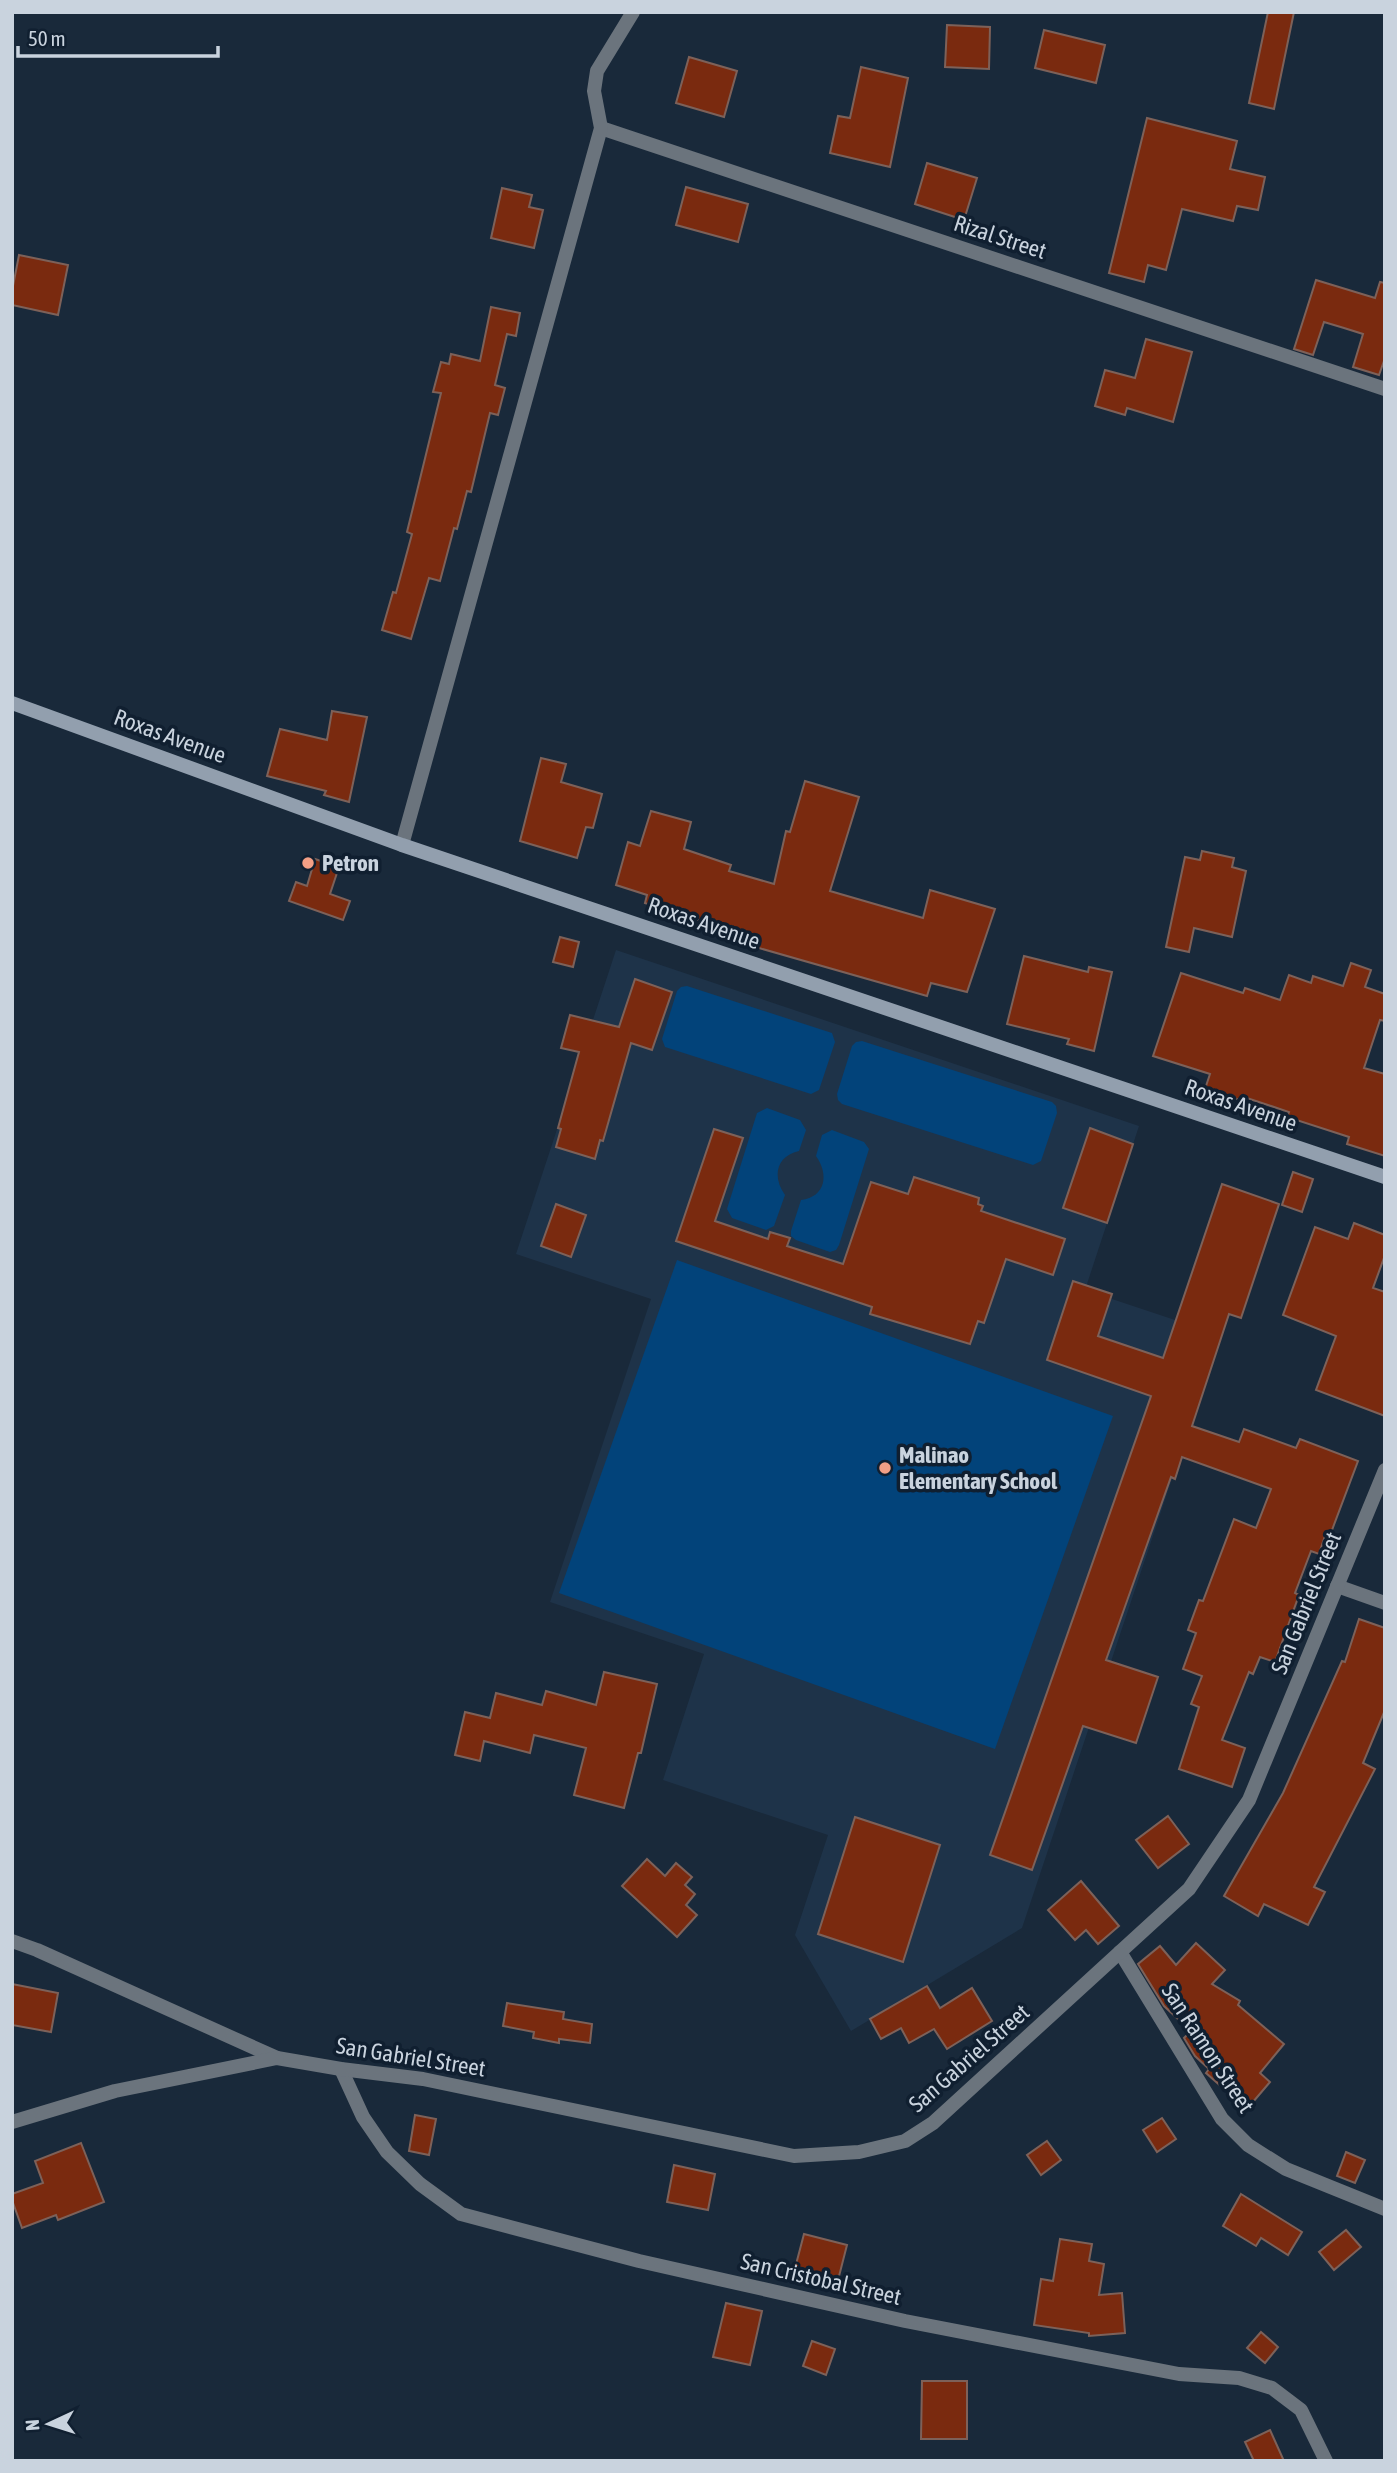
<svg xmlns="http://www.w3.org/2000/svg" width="1397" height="2473" font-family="'Asap Condensed',sans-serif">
	<rect width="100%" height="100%" fill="#19293a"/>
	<!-- built -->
	<polygon fill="#1e3349" points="616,950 1139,1126 1085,1290 1220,1335 1022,1928 851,2031 795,1935 828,1835 663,1780 704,1654 550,1602 651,1299 516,1254"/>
	<!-- green -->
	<g fill="#02437a">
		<polygon points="687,986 832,1033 835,1042 819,1090 811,1094 665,1047 662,1039 677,991 681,987"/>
		<polygon points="862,1041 1052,1102 1056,1106 1057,1113 1041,1161 1033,1165 842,1104 838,1100 837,1094 852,1046 856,1042"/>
		<path d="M767,1108L800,1120L806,1130L799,1151C776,1156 772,1177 785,1195L774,1226L766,1230L732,1218L727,1209L757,1113Z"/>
		<path d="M832,1130L864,1142L869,1149L839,1245L836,1250L830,1252L796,1240L791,1236V1231L801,1200C826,1197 829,1174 816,1156L822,1135Z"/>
		<polygon points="677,1260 1113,1416 995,1749 559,1593"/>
	</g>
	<!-- building -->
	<g fill="#7a2a0f" stroke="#7d6159" stroke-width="2">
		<polygon points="1268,12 1294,12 1274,109 1249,103"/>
		<polygon points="947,25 990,27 989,69 945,67"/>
		<polygon points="1044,30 1105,45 1096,83 1035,68"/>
		<polygon points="689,57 737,71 724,117 676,103"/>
		<polygon points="861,67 908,78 890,167 830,153 838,116 850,118"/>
		<polygon points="1147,118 1237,141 1230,169 1265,177 1258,210 1237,206 1233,221 1182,209 1166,270 1148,265 1144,282 1109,273"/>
		<polygon points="927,163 977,178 964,220 915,204"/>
		<polygon points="686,187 748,204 738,242 676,225"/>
		<polygon points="502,188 532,195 529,207 543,210 534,248 491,238"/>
		<polygon points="19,255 68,265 58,315 12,305 12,291"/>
		<polygon points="1316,280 1375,298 1380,282 1385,283 1385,358 1379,375 1353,367 1363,334 1344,328 1324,322 1313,355 1294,349"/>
		<polygon points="491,307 520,313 516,336 507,334 495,385 505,388 498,415 490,413 471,492 467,491 457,529 454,528 440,581 429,578 411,639 382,630 393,592 396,593 412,534 407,532 441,393 433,392 441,362 449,364 451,354 480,361"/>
		<polygon points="1146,339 1192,352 1173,422 1127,408 1125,415 1095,406 1105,370 1135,378"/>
		<polygon points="332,711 367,717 349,802 324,795 326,791 267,776 280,729 327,740"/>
		<polygon points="541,758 566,764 561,782 602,794 593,828 586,827 577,858 520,841"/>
		<polygon points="805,781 859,797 830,891 923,918 930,890 995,909 967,992 931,983 927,996 759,948 727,938 730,930 645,903 647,895 616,885 628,842 640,846 651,811 691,822 684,849 731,865 729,871 774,884 786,831 790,832"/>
		<polygon points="1202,851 1234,858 1232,867 1246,871 1232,937 1194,928 1189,952 1166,947 1185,857 1200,860"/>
		<polygon points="315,859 339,867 330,894 350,901 343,920 289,901 296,882 307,886"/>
		<polygon points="560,937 579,942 573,967 553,962"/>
		<polygon points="1024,956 1088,972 1089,967 1112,972 1094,1051 1067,1044 1069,1039 1007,1024"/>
		<polygon points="1351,963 1371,970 1365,987 1385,994 1385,1021 1380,1020 1364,1068 1385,1074 1385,1156 1347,1144 1349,1137 1287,1117 1289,1112 1244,1097 1243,1101 1205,1089 1210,1074 1153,1056 1181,973 1243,993 1245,988 1280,1000 1289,975 1311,983 1313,976 1343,986"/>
		<polygon points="635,979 672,992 652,1050 631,1043 603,1141 600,1140 595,1159 556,1147 561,1129 558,1128 579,1052 561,1048 570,1015 619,1027"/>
		<polygon points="1090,1128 1133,1144 1107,1223 1063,1208"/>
		<polygon points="714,1129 743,1138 715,1221 768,1239 770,1232 790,1238 787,1246 843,1264 871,1182 908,1194 914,1177 979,1198 978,1204 983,1206 981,1211 1065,1239 1053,1275 1006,1259 984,1323 978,1321 970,1344 870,1314 872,1307 676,1241"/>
		<polygon points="1293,1172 1313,1179 1302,1212 1282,1205"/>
		<polygon points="1222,1184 1279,1204 1241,1318 1229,1314 1192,1426 1239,1442 1244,1429 1296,1448 1300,1439 1358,1461 1329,1538 1325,1536 1319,1554 1311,1551 1295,1593 1299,1595 1275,1662 1260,1657 1253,1674 1249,1672 1222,1740 1245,1748 1232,1787 1179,1769 1199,1707 1191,1704 1202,1676 1183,1669 1196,1633 1188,1630 1199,1600 1203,1601 1234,1519 1256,1528 1271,1489 1182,1457 1175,1479 1171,1477 1106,1660 1158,1677 1136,1743 1083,1726 1032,1870 990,1855 1151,1396 1047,1360 1073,1281 1112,1294 1098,1336 1163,1358"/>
		<polygon points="556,1204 586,1215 571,1257 541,1246"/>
		<polygon points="1354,1223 1385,1235 1385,1255 1373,1288 1385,1292 1385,1416 1316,1390 1336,1336 1283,1315 1315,1227 1348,1239"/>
		<polygon points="1359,1619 1385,1628 1385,1710 1363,1763 1375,1769 1314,1887 1325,1892 1308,1925 1264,1904 1258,1916 1224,1896 1283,1793 1342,1661 1345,1662"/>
		<polygon points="604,1672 657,1684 641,1753 638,1753 624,1808 574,1795 586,1748 534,1735 530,1753 484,1741 480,1761 455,1755 465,1712 490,1718 496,1693 542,1705 546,1691 596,1705"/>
		<polygon points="1168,1816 1189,1844 1158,1868 1136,1840"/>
		<polygon points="855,1817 940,1845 903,1962 818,1934"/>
		<polygon points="647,1859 665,1876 676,1863 692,1877 685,1885 695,1894 686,1905 697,1915 677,1937 622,1886"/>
		<polygon points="1081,1881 1119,1926 1098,1944 1086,1930 1075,1940 1048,1910"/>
		<polygon points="1196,1943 1225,1970 1212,1984 1240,2001 1238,2005 1284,2044 1260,2073 1270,2082 1247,2109 1206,2073 1209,2069 1195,2056 1184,2038 1191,2031 1164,2006 1138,1964 1160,1946 1176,1965"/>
		<polygon points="12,1984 58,1993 51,2032 12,2025"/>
		<polygon points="927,1986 940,2008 972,1988 992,2021 947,2049 934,2029 909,2043 901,2028 881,2039 870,2019"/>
		<polygon points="507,2003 564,2012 563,2019 592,2024 590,2043 559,2039 559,2043 533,2038 534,2032 503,2026"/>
		<polygon points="415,2115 436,2119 429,2155 409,2151"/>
		<polygon points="1162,2118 1176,2139 1157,2152 1143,2130"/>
		<polygon points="1047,2141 1061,2160 1041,2175 1027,2155"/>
		<polygon points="81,2143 104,2202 58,2220 56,2215 22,2228 12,2200 12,2194 43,2183 35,2161"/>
		<polygon points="1346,2152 1365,2160 1355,2183 1337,2176"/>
		<polygon points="674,2165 715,2174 708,2210 667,2202"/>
		<polygon points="1241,2194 1302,2232 1288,2255 1261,2238 1256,2246 1223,2226"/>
		<polygon points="1346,2230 1361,2247 1334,2270 1319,2252"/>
		<polygon points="804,2234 847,2245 837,2284 794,2272"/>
		<polygon points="1060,2239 1092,2244 1089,2261 1104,2264 1099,2295 1122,2293 1125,2333 1089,2336 1089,2333 1034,2325 1041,2279 1053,2281"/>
		<polygon points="726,2303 762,2311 750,2365 713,2357"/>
		<polygon points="1261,2332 1278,2347 1265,2363 1247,2348"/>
		<polygon points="812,2341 835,2349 826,2375 803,2366"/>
		<polygon points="922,2381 967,2381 967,2439 921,2439"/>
		<polygon points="1270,2430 1284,2461 1254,2461 1245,2442"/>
	</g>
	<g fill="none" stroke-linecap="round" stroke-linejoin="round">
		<!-- minor -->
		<g stroke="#6b747d" stroke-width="14">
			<polyline points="601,128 1385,389"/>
			<polyline points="402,845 601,128 594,91 597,71 633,12"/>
			<polyline points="1337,1586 1385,1603"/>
			<polyline points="1120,1952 1222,2119 1248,2145 1286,2169 1385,2209"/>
			<polyline points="341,2069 363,2117 387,2152 420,2184 461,2214 639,2261 905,2321 1179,2374 1239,2378 1272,2388 1301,2410 1326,2461"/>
		</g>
		<!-- tertiary -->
		<g stroke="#6b747d" stroke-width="14">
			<polyline points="12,1941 37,1950 277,2058 341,2069 423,2079 794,2156 859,2152 905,2141 933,2123 1189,1889 1249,1800 1385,1470"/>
			<polyline points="12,2122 115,2091 277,2058"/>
		</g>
		<!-- secondary -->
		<polyline stroke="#929fae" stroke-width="14" points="12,703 402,845 1385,1177"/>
	</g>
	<!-- markers -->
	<g fill="#f39f85" stroke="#101f30" stroke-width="2.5">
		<circle cx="308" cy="863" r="7"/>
		<circle cx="885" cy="1468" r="7"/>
	</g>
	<g text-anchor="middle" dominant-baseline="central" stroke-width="7" stroke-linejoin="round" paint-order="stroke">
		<!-- street labels -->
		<g font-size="23" fill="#c9d3de" stroke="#101f30">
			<text transform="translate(1000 237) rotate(18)">Rizal Street</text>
			<text transform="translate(170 736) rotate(20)">Roxas Avenue</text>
			<text transform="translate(704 923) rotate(19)">Roxas Avenue</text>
			<text transform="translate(1241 1105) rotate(19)">Roxas Avenue</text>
			<text transform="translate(1306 1603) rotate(-68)">San Gabriel Street</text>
			<text transform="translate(1208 2048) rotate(57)">San Ramon Street</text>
			<text transform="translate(411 2057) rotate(9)">San Gabriel Street</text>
			<text transform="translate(969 2058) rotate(-41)">San Gabriel Street</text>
			<text transform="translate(821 2279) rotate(13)">San Cristobal Street</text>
		</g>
		<!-- poi labels -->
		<g font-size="23" font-weight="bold" fill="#c9d3de" stroke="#101f30" text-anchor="start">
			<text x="322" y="863">Petron</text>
			<text x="899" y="1455">Malinao<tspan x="899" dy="26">Elementary School</tspan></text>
		</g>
	</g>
	<!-- border -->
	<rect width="1397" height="2473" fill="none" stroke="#c9d3de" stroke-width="28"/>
	<!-- north arrow -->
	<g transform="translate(49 2424) rotate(266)" stroke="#101f30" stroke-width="5" paint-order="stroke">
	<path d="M0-5L12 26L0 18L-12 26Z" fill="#c9d3de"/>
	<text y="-10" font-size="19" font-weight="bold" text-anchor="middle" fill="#c9d3de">N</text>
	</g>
	<!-- scale -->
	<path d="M18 46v10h200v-10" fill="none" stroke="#c9d3de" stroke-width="3.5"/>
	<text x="28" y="46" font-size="21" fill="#c9d3de" stroke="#101f30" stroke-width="5" paint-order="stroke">50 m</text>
</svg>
